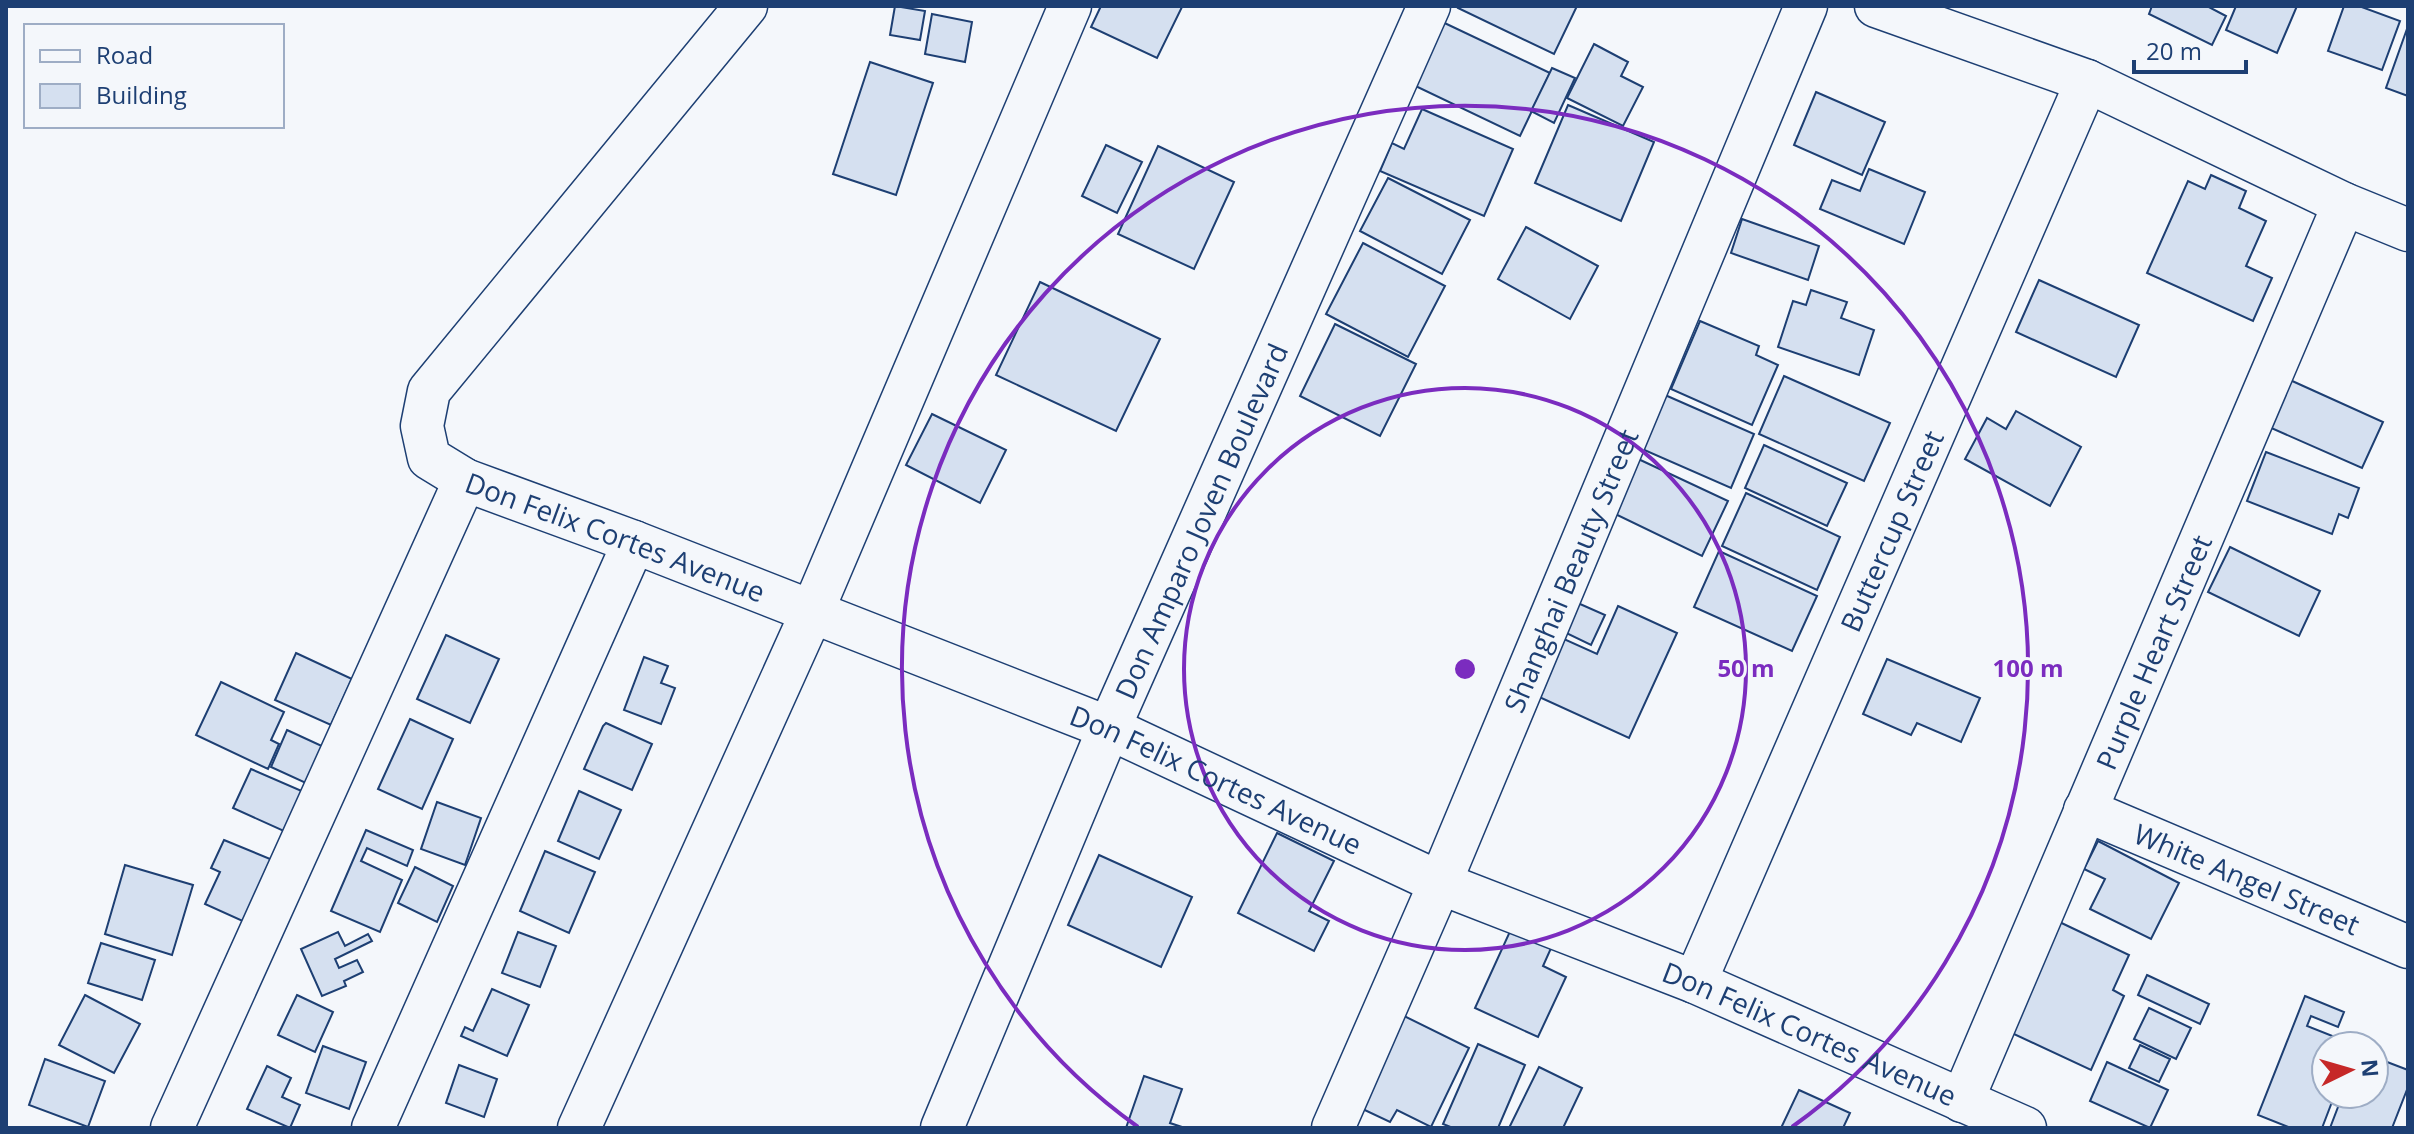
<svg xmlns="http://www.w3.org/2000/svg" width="2414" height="1134" font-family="'Open Sans',sans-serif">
	<rect width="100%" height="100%" fill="#f4f7fb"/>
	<!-- building -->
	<g fill="#d5e0f0" stroke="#1d3f73" stroke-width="2">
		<polygon points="895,6 925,11 920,40 890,35"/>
		<polygon points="1101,6 1180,6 1182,7 1157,58 1091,27"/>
		<polygon points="1459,6 1577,6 1554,54 1458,8"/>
		<polygon points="2152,6 2207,6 2226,16 2212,45 2149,14"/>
		<polygon points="2236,6 2297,6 2277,53 2226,30"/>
		<polygon points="2344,6 2359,6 2400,21 2382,70 2328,51"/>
		<polygon points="932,14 972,22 965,62 925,54"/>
		<polygon points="1434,18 1550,73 1520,136 1405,81"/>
		<polygon points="2408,26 2408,96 2386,88"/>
		<polygon points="1594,44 1628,62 1621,76 1643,87 1623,126 1567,98"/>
		<polygon points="870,62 933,83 896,195 833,174"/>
		<polygon points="1552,68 1575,78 1554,123 1531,111"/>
		<polygon points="1816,92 1885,122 1862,175 1794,145"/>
		<polygon points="1568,105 1654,142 1621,221 1535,183"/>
		<polygon points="1422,109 1513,149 1484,216 1380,171 1392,143 1404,149"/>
		<polygon points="1106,145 1142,162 1117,213 1082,196"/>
		<polygon points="1158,146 1234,182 1194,269 1118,234"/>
		<polygon points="1869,169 1925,192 1904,244 1820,209 1832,180 1860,191"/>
		<polygon points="2211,175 2246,191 2239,208 2266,221 2246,266 2272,278 2253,321 2147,273 2188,181 2205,189"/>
		<polygon points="1388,178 1470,220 1442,274 1360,231"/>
		<polygon points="1742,219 1819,246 1808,280 1731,253"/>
		<polygon points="1526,227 1598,266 1570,319 1498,279"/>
		<polygon points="1363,243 1445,286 1408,357 1326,314"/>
		<polygon points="2039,280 2139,325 2116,377 2016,332"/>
		<polygon points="1040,282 1160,339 1116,431 996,375"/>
		<polygon points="1811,290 1847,302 1841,318 1874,330 1859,375 1778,347 1793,301 1806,305"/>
		<polygon points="1700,321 1759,346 1756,355 1778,365 1752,425 1671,389"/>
		<polygon points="1335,324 1416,364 1380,436 1300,396"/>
		<polygon points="1784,376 1890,423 1864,481 1759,434"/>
		<polygon points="2290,380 2383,422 2362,468 2269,427"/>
		<polygon points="1665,395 1754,434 1731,488 1642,449"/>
		<polygon points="2016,411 2081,447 2050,506 1965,459 1987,418 2006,429"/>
		<polygon points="932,414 1006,450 980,503 906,465"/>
		<polygon points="1764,445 1847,483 1827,526 1745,488"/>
		<polygon points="2266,452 2359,488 2348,518 2339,514 2332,534 2247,501"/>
		<polygon points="1634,457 1728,501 1702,556 1609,511"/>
		<polygon points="1746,493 1840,537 1817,590 1722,546"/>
		<polygon points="2230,547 2320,591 2299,636 2208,592"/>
		<polygon points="1719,551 1817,596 1792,651 1694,607"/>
		<polygon points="1571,600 1605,615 1591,645 1558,629"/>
		<polygon points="1618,606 1677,633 1629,738 1537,696 1564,639 1597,654"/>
		<polygon points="446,635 499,659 470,723 417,699"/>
		<polygon points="296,653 352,679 331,725 275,700"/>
		<polygon points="644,657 668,666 661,683 675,688 661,724 624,710"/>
		<polygon points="1887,659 1980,698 1961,742 1917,723 1911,735 1863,714"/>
		<polygon points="221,682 284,712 271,740 279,744 268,769 196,735"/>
		<polygon points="410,719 453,739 422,809 378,789"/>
		<polygon points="606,723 652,744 632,790 584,769 603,726"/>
		<polygon points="287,730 324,747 308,784 271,767"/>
		<polygon points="251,769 304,792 286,832 233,808"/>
		<polygon points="579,791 621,810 599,859 558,841"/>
		<polygon points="437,802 481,818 465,865 421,849"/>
		<polygon points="366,830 413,850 407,866 367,848 361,861 402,880 380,932 331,911"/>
		<polygon points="1277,833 1334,861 1309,911 1329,921 1314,951 1238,913"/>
		<polygon points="224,840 275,861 247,923 205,904 220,872 211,868"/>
		<polygon points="2098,841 2179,883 2151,939 2090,909 2105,879 2084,869"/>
		<polygon points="545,851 595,872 569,933 520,911"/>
		<polygon points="1099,855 1192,897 1161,967 1068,925"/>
		<polygon points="125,865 193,885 172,955 105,934"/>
		<polygon points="415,867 453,886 437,922 398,903"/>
		<polygon points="2051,918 2129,955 2113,990 2124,996 2091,1070 2001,1028"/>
		<polygon points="1512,927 1552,946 1543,966 1566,977 1538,1037 1475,1008"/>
		<polygon points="338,932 345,946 368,934 372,941 335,959 339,968 357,960 363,972 344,981 346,986 322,996 301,949"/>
		<polygon points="518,932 556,946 540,987 502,973"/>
		<polygon points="101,943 155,960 142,1000 88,983"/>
		<polygon points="2147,975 2209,1004 2200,1024 2138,995"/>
		<polygon points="492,989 529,1005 507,1056 461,1036 465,1027 473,1031"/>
		<polygon points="85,995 140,1024 114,1073 59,1045"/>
		<polygon points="297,995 333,1012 315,1052 278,1035"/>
		<polygon points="2305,996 2344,1012 2338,1027 2311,1016 2307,1026 2355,1045 2326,1046 2326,1094 2335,1094 2322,1128 2291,1128 2258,1115"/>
		<polygon points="2149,1008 2191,1028 2176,1059 2134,1039"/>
		<polygon points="1398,1013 1469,1048 1431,1127 1397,1110 1390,1122 1354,1105"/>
		<polygon points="1478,1044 1525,1065 1498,1128 1453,1128 1443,1124"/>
		<polygon points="2140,1045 2170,1059 2159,1082 2129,1068"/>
		<polygon points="323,1046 366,1062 349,1109 306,1093"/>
		<polygon points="2374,1057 2408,1070 2408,1087 2392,1128 2330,1128 2343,1094 2374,1094"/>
		<polygon points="45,1059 105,1081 88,1127 29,1105"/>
		<polygon points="2107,1062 2168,1090 2150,1128 2090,1101"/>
		<polygon points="459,1065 497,1079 484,1117 446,1103"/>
		<polygon points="267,1066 291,1078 282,1097 300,1105 290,1128 247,1109"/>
		<polygon points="1539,1067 1582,1088 1563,1128 1509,1128"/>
		<polygon points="1144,1076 1182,1089 1170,1123 1185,1128 1126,1128"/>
		<polygon points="1799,1090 1850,1113 1843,1128 1781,1128"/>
	</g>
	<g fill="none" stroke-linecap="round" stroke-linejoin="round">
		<defs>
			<g id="minor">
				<path id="s1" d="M746,6L429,391L422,426L429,458L465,480L634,542L1109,728L1440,883L1695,982L2025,1128"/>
				<polyline points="1876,6 2087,81 2344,204 2408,230"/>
				<path id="s2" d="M2085,810L2408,947"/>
				<path id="s3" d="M1695,982L2087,81"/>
				<path id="s4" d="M1962,1101L2344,204"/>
				<polyline points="172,1128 465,480"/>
				<polyline points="373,1128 634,542"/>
				<polyline points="579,1128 812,612 1070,6"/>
				<path id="s5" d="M942,1128L1109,728L1429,6"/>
				<path id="s6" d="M1333,1128L1440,883L1806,6"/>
			</g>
		</defs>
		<!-- minor casing -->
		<use href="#minor" stroke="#1d3f73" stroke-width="45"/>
		<!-- minor -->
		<use href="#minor" stroke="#f4f7fb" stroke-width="42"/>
	</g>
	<!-- distance rings -->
	<g fill="none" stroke="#7b2cbf" stroke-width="4">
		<circle cx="1465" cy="669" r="281"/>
		<path d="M1138 1127A563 563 0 1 1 1792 1127"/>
	</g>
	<g text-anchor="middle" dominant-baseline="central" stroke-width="6" stroke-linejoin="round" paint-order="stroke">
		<!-- street labels -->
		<g font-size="28" fill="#1d3f73" stroke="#f4f7fb">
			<text stroke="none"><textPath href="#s5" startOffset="660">Don Amparo Joven Boulevard</textPath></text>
			<text stroke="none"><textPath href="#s3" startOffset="492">Buttercup Street</textPath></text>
			<text stroke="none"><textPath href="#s1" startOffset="770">Don Felix Cortes Avenue</textPath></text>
			<text stroke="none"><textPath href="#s6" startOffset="606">Shanghai Beauty Street</textPath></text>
			<text stroke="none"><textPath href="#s4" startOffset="488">Purple Heart Street</textPath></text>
			<text stroke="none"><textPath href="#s1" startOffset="1418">Don Felix Cortes Avenue</textPath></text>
			<text stroke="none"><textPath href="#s2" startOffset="176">White Angel Street</textPath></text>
			<text stroke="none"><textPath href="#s1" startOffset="2064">Don Felix Cortes Avenue</textPath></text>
		</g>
	</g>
	<circle cx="1465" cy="669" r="12" fill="#7b2cbf" stroke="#f4f7fb" stroke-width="4"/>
	<g font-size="24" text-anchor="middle" font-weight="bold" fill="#7b2cbf" stroke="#f4f7fb" stroke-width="6" stroke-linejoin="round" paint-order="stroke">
		<text x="1746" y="677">50 m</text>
		<text x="2028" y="677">100 m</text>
	</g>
	<!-- border -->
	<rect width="2414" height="1134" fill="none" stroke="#1d3f73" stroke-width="16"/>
	<!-- legend -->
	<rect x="24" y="24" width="260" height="104" fill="#f4f7fb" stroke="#9eadc5" stroke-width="2"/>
	<rect x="40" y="50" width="40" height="12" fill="#f4f7fb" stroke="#9eadc5" stroke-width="2"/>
	<text x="96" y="64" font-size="24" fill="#1d3f73">Road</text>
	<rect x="40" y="84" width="40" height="24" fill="#d5e0f0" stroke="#9eadc5" stroke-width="2"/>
	<text x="96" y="104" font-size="24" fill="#1d3f73">Building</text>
	<!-- north arrow -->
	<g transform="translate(2350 1070) rotate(85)"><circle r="38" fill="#f4f7fb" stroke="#9eadc5" stroke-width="2"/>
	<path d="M0-6L14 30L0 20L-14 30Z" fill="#c62828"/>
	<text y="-12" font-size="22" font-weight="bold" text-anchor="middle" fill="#1d3f73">N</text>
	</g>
	<!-- scale -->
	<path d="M2134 60v12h112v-12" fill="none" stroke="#1d3f73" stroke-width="4"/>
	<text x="2146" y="60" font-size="24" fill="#1d3f73" stroke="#f4f7fb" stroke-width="6" paint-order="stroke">20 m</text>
</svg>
